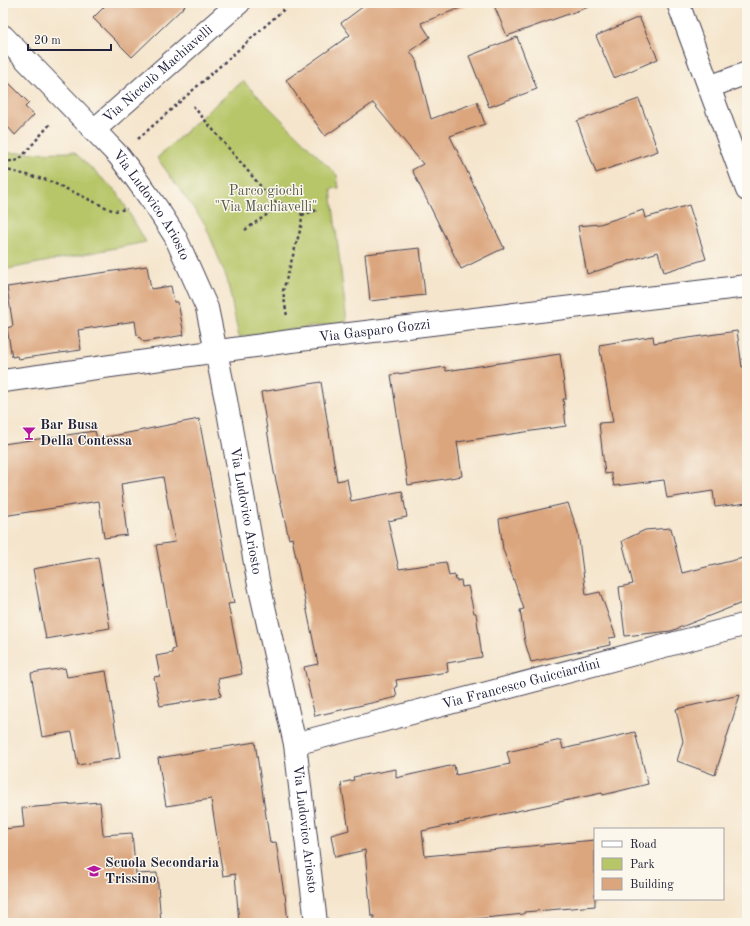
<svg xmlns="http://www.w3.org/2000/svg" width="750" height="926" font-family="'Old Standard TT',serif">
	<rect width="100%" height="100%" fill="#fbf7ec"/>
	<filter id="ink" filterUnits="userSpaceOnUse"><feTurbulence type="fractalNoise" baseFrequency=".025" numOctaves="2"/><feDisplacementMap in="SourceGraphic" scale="8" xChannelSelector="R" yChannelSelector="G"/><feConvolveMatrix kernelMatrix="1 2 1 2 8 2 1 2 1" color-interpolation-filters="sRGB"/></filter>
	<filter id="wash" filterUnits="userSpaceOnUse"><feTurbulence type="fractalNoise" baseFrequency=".012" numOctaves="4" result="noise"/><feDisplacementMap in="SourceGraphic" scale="16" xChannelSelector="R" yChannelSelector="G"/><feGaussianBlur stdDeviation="0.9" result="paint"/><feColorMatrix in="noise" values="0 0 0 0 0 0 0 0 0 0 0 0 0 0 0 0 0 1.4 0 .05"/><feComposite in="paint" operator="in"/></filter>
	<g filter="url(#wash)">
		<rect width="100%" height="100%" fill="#f5e5cc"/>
		<!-- green -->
		<g fill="#b7c669" stroke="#6c7452">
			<polygon points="243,81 337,175 339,188 331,189 347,322 239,337 227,279 205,224 157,158 207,112"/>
			<polygon points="74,152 117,192 146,242 3,270 3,153"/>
		</g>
		<g id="blocks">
			<!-- building -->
			<g fill="#dba67e">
				<polygon points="108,3 188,3 132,57 93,18"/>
				<polygon points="368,3 468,3 468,5 421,23 430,37 410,51 416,60 431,119 477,102 485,124 450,136 504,248 461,269 412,170 423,164 373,103 325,136 286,80 350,35 341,23"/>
				<polygon points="493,3 591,3 591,6 507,36"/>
				<polygon points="639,17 658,59 614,78 596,36"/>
				<polygon points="517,37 537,89 489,107 469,56"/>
				<polygon points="3,77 29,103 25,107 34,115 15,135 8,127 3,132"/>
				<polygon points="639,99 658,151 596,173 577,121"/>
				<polygon points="689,205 706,259 664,272 658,252 587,274 578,226 600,224 643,210 645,218"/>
				<polygon points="420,248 425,295 370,301 365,254"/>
				<polygon points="147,266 151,289 171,286 174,302 178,302 184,335 144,342 137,335 135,321 78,330 81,350 18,359 17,356 12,357 7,328 13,326 7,287"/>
				<polygon points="737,331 742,367 747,366 747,503 715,507 713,491 667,498 664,480 614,486 611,473 605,474 599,423 613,422 599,345 653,336 654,343"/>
				<polygon points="560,354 566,399 563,399 566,426 457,442 462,476 408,485 391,375 445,367 446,371"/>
				<polygon points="321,382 337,481 347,479 351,501 402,491 407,517 388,521 399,569 446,562 449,576 455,575 456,581 461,580 462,587 468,586 474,613 476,613 482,657 447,663 448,672 396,680 397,686 395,687 397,697 315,716 304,667 318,664 292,538 289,539 274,472 261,392"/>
				<polygon points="199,419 234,603 228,604 242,674 218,679 221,696 160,706 154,677 160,676 156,656 172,653 172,650 175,649 156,545 175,542 163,477 121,484 127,535 104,538 99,501 3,516 3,444 95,431 97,439"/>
				<polygon points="568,503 578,532 586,595 600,592 616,637 609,638 610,645 531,662 525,642 520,610 524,609 503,549 499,519"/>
				<polygon points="671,528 682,573 747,557 747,601 671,631 625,636 619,587 633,584 622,541 645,530"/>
				<polygon points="98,557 110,628 46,639 33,569"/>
				<polygon points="65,668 67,677 106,671 120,758 78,765 72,732 42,737 31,673"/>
				<polygon points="740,695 715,775 677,761 683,741 676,709"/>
				<polygon points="635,732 648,784 603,795 602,793 422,831 425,856 595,840 595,906 524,912 524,914 436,923 374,923 374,916 371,916 365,850 335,857 331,835 349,830 341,783 354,780 353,777 396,769 396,778 454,765 456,775 510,764 507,752 561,740 563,749"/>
				<polygon points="255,742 270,843 276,842 284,894 285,894 288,923 239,923 235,874 223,876 211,799 166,806 158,758"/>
				<polygon points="100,802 103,835 132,833 136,874 157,873 161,923 3,923 3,829 24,827 22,808"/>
			</g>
		</g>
	</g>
	<g filter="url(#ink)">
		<use href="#blocks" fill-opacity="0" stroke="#423f51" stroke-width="1"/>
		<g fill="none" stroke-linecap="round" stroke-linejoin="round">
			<defs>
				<g id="minor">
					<polyline points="678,3 747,190"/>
					<path id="s1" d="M3,36L94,130L119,156L134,176L157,208L175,236L207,308L226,400L258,580L295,744L316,923"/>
					<polyline points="709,87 747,73"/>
					<path id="s2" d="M94,130L239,3"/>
					<path id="s3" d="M3,381L291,341L747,286"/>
					<path id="s4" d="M295,744L747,624"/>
				</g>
			</defs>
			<!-- minor casing -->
			<use href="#minor" stroke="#423f51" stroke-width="24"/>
			<!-- path -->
			<g stroke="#423f51" stroke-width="2.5" stroke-dasharray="3 3" stroke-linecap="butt">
				<polyline points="193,106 274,202 296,207 302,215 301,227 283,291 287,317"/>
				<polyline points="138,139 291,3"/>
				<polyline points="3,162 19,160 51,123"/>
				<polyline points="3,169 47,180 114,211 127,209"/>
				<polyline points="302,215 317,210"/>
				<polyline points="245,230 282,204"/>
			</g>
			<!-- minor -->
			<use href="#minor" stroke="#fff" stroke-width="22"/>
		</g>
	</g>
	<!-- icons -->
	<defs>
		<symbol id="bar-bare" viewBox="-9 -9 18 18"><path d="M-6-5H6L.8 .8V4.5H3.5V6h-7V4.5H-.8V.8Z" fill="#b5179e" stroke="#fbf7ec" stroke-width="2.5" paint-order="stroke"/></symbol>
		<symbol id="school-bare" viewBox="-9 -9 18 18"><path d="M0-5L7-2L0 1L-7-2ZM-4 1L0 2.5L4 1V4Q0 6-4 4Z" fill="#b5179e" stroke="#fbf7ec" stroke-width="2.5" paint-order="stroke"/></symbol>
	</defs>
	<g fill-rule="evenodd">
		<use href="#bar-bare" x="19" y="423" width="20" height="20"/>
		<use href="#school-bare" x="84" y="861" width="20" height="20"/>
	</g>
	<g text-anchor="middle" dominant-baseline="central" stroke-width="3" stroke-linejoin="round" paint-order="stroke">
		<!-- street labels -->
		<g font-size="14" fill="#22223b" stroke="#fbf7ec">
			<text stroke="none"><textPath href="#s2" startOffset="85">Via Niccolò Machiavelli</textPath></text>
			<text stroke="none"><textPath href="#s1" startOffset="226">Via Ludovico Ariosto</textPath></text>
			<text stroke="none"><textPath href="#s3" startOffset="375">Via Gasparo Gozzi</textPath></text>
			<text stroke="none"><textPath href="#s1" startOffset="550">Via Ludovico Ariosto</textPath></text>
			<text stroke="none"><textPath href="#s4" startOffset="234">Via Francesco Guicciardini</textPath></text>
			<text stroke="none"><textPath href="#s1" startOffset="874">Via Ludovico Ariosto</textPath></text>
		</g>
		<!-- park labels -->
		<g font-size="14" fill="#565b4b" stroke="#fbf7ec">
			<text x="266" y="191">Parco giochi<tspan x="266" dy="16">"Via Machiavelli"</tspan></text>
		</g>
		<!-- poi labels -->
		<g font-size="14" font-weight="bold" fill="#22223b" stroke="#fbf7ec" text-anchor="start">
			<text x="40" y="425">Bar Busa<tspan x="40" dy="16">Della Contessa</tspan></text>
			<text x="105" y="863">Scuola Secondaria<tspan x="105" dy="16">Trissino</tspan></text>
		</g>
	</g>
	<!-- margin -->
	<rect width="750" height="926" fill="none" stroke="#fbf7ec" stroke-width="16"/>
	<!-- legend -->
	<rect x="594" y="828" width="130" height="72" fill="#fbf7ec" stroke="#a4a2a5"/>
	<rect x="602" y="841" width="20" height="6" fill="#ffffff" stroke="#a4a2a5"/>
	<text x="630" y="848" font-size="12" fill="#22223b">Road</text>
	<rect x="602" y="858" width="20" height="12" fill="#b7c669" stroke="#a4a2a5"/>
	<text x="630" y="868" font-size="12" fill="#22223b">Park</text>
	<rect x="602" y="878" width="20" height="12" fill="#dba67e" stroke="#a4a2a5"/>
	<text x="630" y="888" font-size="12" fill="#22223b">Building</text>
	<!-- scale -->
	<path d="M28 44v6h83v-6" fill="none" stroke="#22223b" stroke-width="2"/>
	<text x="34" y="44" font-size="12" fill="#22223b" stroke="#fbf7ec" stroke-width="3" paint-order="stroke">20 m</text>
</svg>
